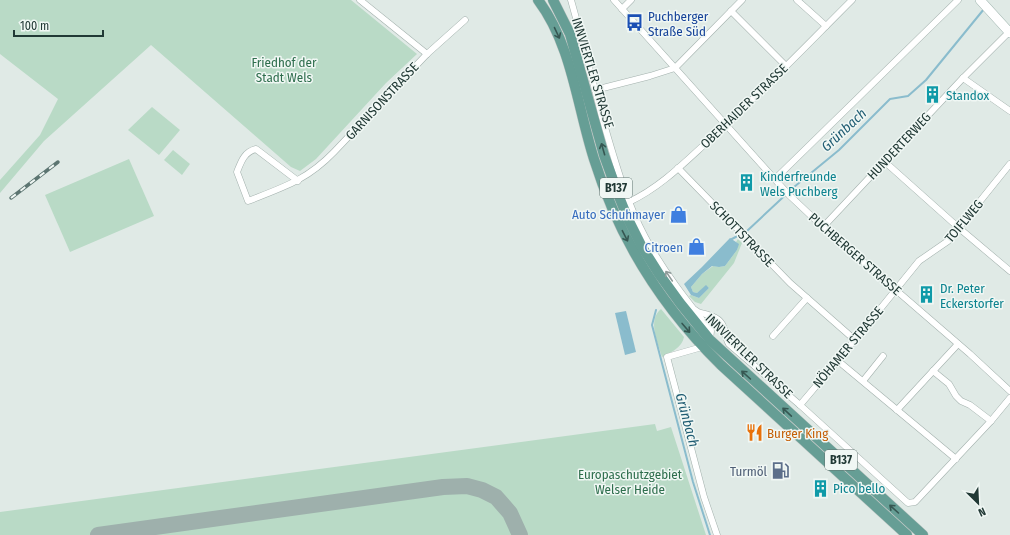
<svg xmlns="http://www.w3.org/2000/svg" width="1010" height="535" font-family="'Fira Sans Condensed',sans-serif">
	<rect width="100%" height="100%" fill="#e0eae6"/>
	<!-- green -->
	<g fill="#b9dac6">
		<polygon points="0,0 351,0 417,54 386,83 316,159 300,171 291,167 151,45 44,141 0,193 0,180 40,135 58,99 0,54"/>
		<polygon points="152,107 180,130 159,155 128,130"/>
		<polygon points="173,150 190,164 182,175 164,160"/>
		<polygon points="129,159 154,216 70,252 45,195"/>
		<polygon points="738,239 742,243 734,263 701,304 695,302 689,296 691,295 699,298 709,288 706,286 697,293 693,292 691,287 702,274 713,266 719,267 725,266 737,250 738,244 736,242"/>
		<path d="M661,309L684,337C682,348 671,352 662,357C658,343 647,320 661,309Z"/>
		<polygon points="655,424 657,431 671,427 706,535 0,535 0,512"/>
	</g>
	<!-- water -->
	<g fill="#8abccd">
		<polygon points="730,238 739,244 737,250 725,266 719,267 712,266 702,274 691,287 693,292 697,293 706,285 709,288 699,298 691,295 684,284 702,267"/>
		<polygon points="626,311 636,352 625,355 615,313"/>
	</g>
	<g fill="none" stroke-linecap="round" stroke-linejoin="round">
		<!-- stream -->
		<g stroke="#8abccd" stroke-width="2">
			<polyline points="730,240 747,231 794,187 839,150 890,99 908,96 926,80 984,9"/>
			<polyline points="656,310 652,325 693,482 710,535"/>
		</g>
		<!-- taxiway -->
		<polyline stroke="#9eb0ac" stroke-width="16" points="98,535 443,487 467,486 482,490 496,497 510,513 520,535"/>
		<defs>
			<g id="street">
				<polyline points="360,0 427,54"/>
				<path d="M571,0C582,39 592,78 602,117C614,158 625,199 645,237C663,271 687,301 711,331L710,340L702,347L667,357L704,497L717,535"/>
				<polyline points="614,0 789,195 823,227 970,354 1010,391"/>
				<polyline points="797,0 826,26"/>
				<polyline points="622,9 631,0"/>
				<polyline points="731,11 786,66"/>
				<polyline points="963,78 1010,111"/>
				<polyline points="595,90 650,76 675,68 742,0"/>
				<polyline points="885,162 959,228 1010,271"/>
				<polyline points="678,168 790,283 855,340"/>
				<polyline points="775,179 958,0"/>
				<path d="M298,181L256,149C244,152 241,162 237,172L248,201C284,187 307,180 334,152L427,54L465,20"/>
				<path d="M629,202C659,188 682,165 706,143C757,97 804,48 852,0"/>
				<polyline points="823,227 963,78 1010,31"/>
				<path d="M695,310L698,312C707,315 719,316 723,326C726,332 725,338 729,344L800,405L908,503L915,502L991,421L1010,398"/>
				<polyline points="773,336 807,298"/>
				<polyline points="837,360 956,459"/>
				<polyline points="933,371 949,384 956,396 961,401 970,405 991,421"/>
				<polyline points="863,381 883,356"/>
				<polyline points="800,405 855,340 919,261 948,241 1010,164"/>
				<polyline points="897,410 958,344"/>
			</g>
			<polyline id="secondary" points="980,0 1010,33"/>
			<g id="primary">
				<path d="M538,0C572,45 577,106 594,159C619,239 661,306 721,365L907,535"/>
				<polyline points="553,0 570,34 604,155 620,199 628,219 642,247 659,274 680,303 710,340 923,535"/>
			</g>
		</defs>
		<!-- street casing -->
		<use href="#street" stroke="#a3b1ad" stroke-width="7"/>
		<!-- secondary casing -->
		<use href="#secondary" stroke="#9fb5af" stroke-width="10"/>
		<!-- primary casing -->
		<use href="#primary" stroke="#bcc4c2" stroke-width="11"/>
		<!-- street -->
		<use href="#street" stroke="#fff" stroke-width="6"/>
		<!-- secondary -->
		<use href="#secondary" stroke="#fff" stroke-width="9"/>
		<!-- primary -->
		<use href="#primary" stroke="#669e95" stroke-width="10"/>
		<defs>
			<polyline id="rail" points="11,198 58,162"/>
		</defs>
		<!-- rail casing -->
		<use href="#rail" stroke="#5c7571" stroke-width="3.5"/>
		<!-- rail -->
		<use href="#rail" stroke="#f0f7f4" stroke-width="2" stroke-dasharray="6" stroke-linecap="butt"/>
	</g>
	<!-- one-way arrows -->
	<defs><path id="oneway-shaft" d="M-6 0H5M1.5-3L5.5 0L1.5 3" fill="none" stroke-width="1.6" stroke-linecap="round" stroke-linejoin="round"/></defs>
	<g stroke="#365752">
		<use href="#oneway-shaft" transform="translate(557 33) rotate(65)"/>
		<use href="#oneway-shaft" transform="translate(603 149) rotate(-106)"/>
		<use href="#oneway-shaft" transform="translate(625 236) rotate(63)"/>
		<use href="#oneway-shaft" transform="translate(686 328) rotate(49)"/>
		<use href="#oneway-shaft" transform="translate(746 375) rotate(-138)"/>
		<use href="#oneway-shaft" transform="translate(787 412) rotate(-137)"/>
		<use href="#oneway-shaft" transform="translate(894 509) rotate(-138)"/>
	</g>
	<use stroke="#909c9a" href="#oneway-shaft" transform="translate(669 276) rotate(-124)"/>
	<!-- icons -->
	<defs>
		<symbol id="bus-bare" viewBox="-9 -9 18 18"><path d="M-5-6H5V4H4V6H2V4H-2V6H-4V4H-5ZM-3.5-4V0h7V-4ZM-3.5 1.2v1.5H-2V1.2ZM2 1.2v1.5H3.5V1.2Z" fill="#1a4fb4" stroke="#f0f7f4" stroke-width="2.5" paint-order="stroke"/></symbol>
		<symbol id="building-bare" viewBox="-9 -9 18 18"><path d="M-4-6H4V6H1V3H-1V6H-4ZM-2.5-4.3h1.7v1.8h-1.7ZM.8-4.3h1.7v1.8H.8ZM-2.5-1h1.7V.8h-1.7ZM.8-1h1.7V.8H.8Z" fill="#0f9aa8" stroke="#f0f7f4" stroke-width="2.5" paint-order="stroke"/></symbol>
		<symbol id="shop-bare" viewBox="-9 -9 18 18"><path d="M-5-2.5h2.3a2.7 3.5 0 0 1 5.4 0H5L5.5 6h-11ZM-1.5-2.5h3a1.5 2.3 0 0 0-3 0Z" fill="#3f7fe0" stroke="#f0f7f4" stroke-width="2.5" paint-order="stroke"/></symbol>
		<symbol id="restaurant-bare" viewBox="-9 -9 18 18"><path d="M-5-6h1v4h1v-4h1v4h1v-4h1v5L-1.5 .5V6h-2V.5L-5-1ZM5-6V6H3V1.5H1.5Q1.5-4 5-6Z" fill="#e8710a" stroke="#f0f7f4" stroke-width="2.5" paint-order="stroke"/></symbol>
		<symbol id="fuel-bare" viewBox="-9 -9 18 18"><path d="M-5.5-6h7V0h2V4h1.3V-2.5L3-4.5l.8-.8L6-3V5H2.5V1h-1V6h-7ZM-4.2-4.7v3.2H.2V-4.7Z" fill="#5c6f8a" stroke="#f0f7f4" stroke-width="2.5" paint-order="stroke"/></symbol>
	</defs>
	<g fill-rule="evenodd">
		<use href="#bus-bare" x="622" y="10" width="25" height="25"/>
		<use href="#building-bare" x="920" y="82" width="25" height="25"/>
		<use href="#building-bare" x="734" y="170" width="25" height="25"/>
		<use href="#shop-bare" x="666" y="202" width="25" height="25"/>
		<use href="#shop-bare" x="684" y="234" width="25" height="25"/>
		<use href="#building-bare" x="914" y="282" width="25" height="25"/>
		<use href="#restaurant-bare" x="742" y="420" width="25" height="25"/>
		<use href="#fuel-bare" x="768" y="458" width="25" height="25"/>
		<use href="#building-bare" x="808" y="476" width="25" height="25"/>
	</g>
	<g text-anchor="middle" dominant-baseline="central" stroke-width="3" stroke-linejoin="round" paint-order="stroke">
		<!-- shield labels -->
		<g fill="#f0f7f4" stroke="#5f726e" stroke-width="1">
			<rect x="600" y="178" width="32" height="20" rx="3"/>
			<rect x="825" y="450" width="32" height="20" rx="3"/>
		</g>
		<g font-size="12" font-weight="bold" fill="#213935">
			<text x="616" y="188">B137</text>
			<text x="841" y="460">B137</text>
		</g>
		<!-- transit labels -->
		<g font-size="13" fill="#164399" stroke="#f0f7f4" text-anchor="start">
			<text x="648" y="16">Puchberger<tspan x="648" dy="15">Straße Süd</tspan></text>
		</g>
		<!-- park labels -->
		<g font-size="13" fill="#2e6e4d" stroke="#f0f7f4">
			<text x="284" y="62">Friedhof der<tspan x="284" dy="15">Stadt Wels</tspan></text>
			<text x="630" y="474">Europaschutzgebiet<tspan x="630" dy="15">Welser Heide</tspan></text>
		</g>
		<!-- street labels -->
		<g font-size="13" fill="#213935" stroke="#f0f7f4">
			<text transform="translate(593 73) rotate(73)">INNVIERTLER STRASSE</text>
			<text transform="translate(382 101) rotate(-47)">GARNISONSTRASSE</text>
			<text transform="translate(744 106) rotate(-44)">OBERHAIDER STRASSE</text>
			<text transform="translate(899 146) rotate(-47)">HUNDERTERWEG</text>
			<text transform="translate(964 221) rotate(-50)">TOIFLWEG</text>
			<text transform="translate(742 234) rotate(46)">SCHOTTSTRASSE</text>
			<text transform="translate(855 254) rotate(41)">PUCHBERGER STRASSE</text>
			<text transform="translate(848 347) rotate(-50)">NÖHAMER STRASSE</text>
			<text transform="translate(749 356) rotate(44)">INNVIERTLER STRASSE</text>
		</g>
		<!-- culture labels -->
		<g font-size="13" fill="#0d838f" stroke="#f0f7f4" text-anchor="start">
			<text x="946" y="95">Standox</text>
			<text x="760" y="176">Kinderfreunde<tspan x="760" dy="15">Wels Puchberg</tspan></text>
			<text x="940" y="288">Dr. Peter<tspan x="940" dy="15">Eckerstorfer</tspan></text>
			<text x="833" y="488">Pico bello</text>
		</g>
		<!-- shop labels -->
		<g font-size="13" fill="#366cbe" stroke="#f0f7f4" text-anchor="end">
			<text x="665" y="214">Auto Schuhmayer</text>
			<text x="683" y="247">Citroen</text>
		</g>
		<!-- food labels -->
		<g font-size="13" fill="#c56008" stroke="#f0f7f4" text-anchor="start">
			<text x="767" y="433">Burger King</text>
		</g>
		<!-- service labels -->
		<g font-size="13" fill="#4e5e75" stroke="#f0f7f4" text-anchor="end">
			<text x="767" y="471">Turmöl</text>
		</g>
		<!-- water labels -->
		<g font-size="14" font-style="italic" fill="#1f5c72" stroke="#f0f7f4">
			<text transform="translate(844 130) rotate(-43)">Grünbach</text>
			<text transform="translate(687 420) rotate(75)">Grünbach</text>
		</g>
	</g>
	<!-- north arrow -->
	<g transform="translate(978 503) rotate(156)" stroke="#f0f7f4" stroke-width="3" paint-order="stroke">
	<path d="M0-3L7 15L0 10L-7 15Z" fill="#213935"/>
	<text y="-6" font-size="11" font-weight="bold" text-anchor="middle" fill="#213935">N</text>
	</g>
	<!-- scale -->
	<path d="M14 30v6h89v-6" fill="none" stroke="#213935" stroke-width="2"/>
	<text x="20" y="30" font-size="12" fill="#213935" stroke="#f0f7f4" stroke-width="3" paint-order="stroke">100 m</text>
</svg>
